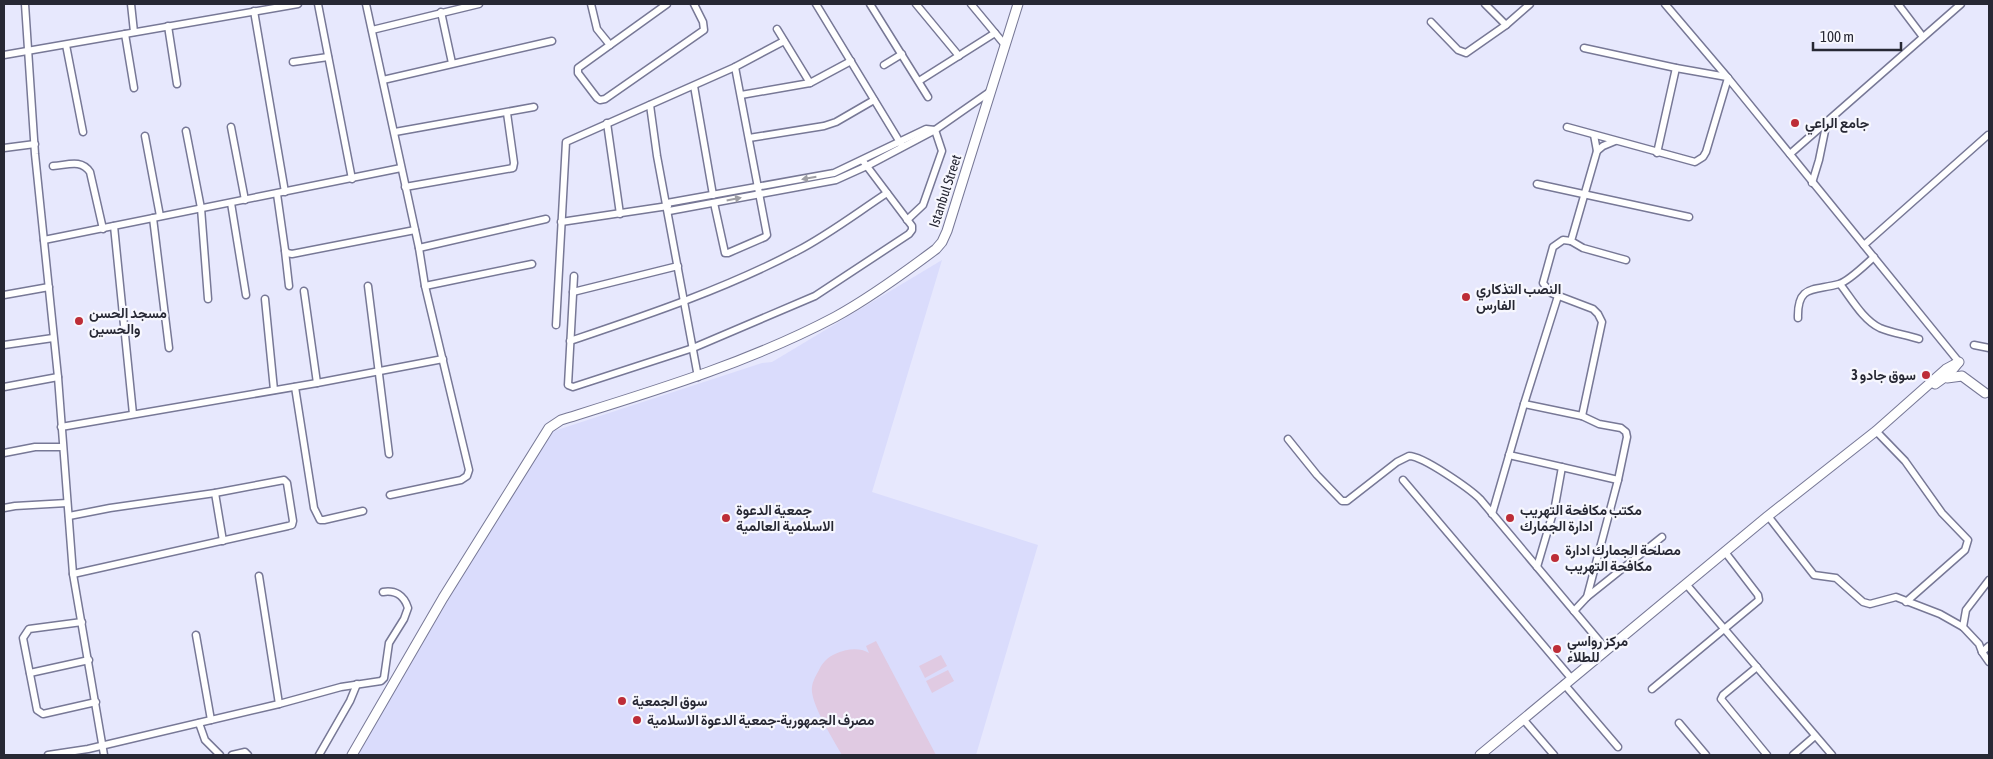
<svg xmlns="http://www.w3.org/2000/svg" width="1993" height="759" font-family="'Asap Condensed',Vazirmatn,sans-serif">
	<rect width="100%" height="100%" fill="#e7e8fd"/>
	<!-- built -->
	<polygon fill="#dadcfc" points="942,260 872,492 1038,545 976,755 357,755 520,478 551,432 762,363 772,362"/>
	<!-- green -->
	<g fill="#e0cae2">
		<path d="M876,641L936,755H842C833,739 814,709 812,692C811,684 815,677 819,670C822,663 828,657 835,654C846,649 859,647 869,653L866,646Z"/>
		<polygon points="941,655 947,666 925,678 919,666"/>
		<polygon points="948,670 954,681 932,693 926,681"/>
	</g>
	<g fill="none" stroke-linecap="round" stroke-linejoin="round">
		<defs>
			<g id="street">
				<polyline points="25,4 35,154 58,377 73,574 104,755"/>
				<polyline points="131,4 134,32"/>
				<polyline points="318,4 352,179"/>
				<polyline points="366,4 419,248 425,286 469,470 467,476 461,480 390,495"/>
				<polyline points="591,4 597,29 610,45"/>
				<polyline points="667,4 578,68 578,73 597,98 600,100 605,99 704,30 703,22 694,4"/>
				<polyline points="816,4 901,144"/>
				<polyline points="870,4 928,97"/>
				<polyline points="916,4 959,56"/>
				<polyline points="971,4 1005,45"/>
				<polyline points="1485,4 1506,25"/>
				<polyline points="1665,4 1728,78 1959,362"/>
				<polyline points="1898,4 1923,37"/>
				<polyline points="254,11 285,192"/>
				<polyline points="441,12 452,63"/>
				<polyline points="1431,22 1458,50 1466,53 1506,25 1530,4"/>
				<polyline points="168,26 177,84"/>
				<polyline points="777,29 810,83"/>
				<polyline points="372,30 479,4"/>
				<polyline points="125,34 134,88"/>
				<polyline points="66,45 83,132"/>
				<polyline points="1584,48 1676,68 1727,77"/>
				<polyline points="4,55 298,4"/>
				<polyline points="293,62 328,57"/>
				<polyline points="884,65 902,54"/>
				<polyline points="383,80 552,41"/>
				<polyline points="919,81 995,33"/>
				<polyline points="694,86 713,195"/>
				<polyline points="741,95 810,83 851,61"/>
				<polyline points="650,105 657,156 698,377"/>
				<polyline points="607,123 620,214"/>
				<polyline points="231,127 245,200"/>
				<polyline points="1567,127 1695,162 1703,157 1706,152 1728,78"/>
				<polyline points="186,131 201,208 208,299"/>
				<polyline points="395,132 534,107"/>
				<polyline points="1594,135 1597,151 1571,241 1583,248 1626,260"/>
				<polyline points="145,136 160,216"/>
				<polyline points="749,138 824,126 836,122 874,100"/>
				<polyline points="4,148 35,144"/>
				<polyline points="1597,151 1603,146 1615,141"/>
				<polyline points="1657,153 1676,68"/>
				<polyline points="1790,154 1961,4"/>
				<path d="M53,166C68,165 81,159 90,172L103,229"/>
				<polyline points="1812,183 1819,160 1827,121"/>
				<polyline points="1537,184 1689,217"/>
				<polyline points="405,187 513,168 514,163 507,113"/>
				<polyline points="277,194 285,250 287,253 292,254 415,230"/>
				<polyline points="231,203 246,295"/>
				<polyline points="667,203 834,173 926,129 935,130"/>
				<polyline points="714,203 725,253 728,253 765,237 767,235 735,67"/>
				<polyline points="669,211 836,180 867,166 935,130 991,91"/>
				<polyline points="153,218 169,348"/>
				<polyline points="907,220 923,205 942,151 935,130"/>
				<polyline points="561,222 668,206"/>
				<polyline points="114,226 133,414"/>
				<polyline points="44,240 401,168"/>
				<polyline points="1571,241 1563,240 1553,247 1543,283 1551,293 1593,309 1598,314 1602,322 1582,416"/>
				<polyline points="1864,245 1988,135"/>
				<polyline points="419,248 546,219"/>
				<polyline points="285,251 289,286"/>
				<polyline points="574,276 568,385 573,387 693,348 815,296 909,234 912,230 912,226 863,161"/>
				<path d="M1840,284C1851,298 1863,320 1880,328C1892,333 1907,335 1919,339"/>
				<polyline points="368,286 389,454"/>
				<polyline points="425,286 532,264"/>
				<polyline points="304,291 317,383"/>
				<polyline points="573,292 678,266"/>
				<polyline points="4,295 49,287"/>
				<polyline points="265,299 274,390"/>
				<path d="M1798,318C1797,284 1814,291 1839,284C1849,281 1866,264 1874,257"/>
				<polyline points="556,325 566,142 735,67 784,41"/>
				<path d="M570,341C647,315 725,289 797,251C828,235 858,212 887,193"/>
				<polyline points="4,345 53,338"/>
				<polyline points="1974,345 1989,348"/>
				<polyline points="4,387 58,377"/>
				<polyline points="295,387 314,508 320,520 324,520 363,511"/>
				<polyline points="1524,404 1582,416 1599,424 1621,428 1626,432 1627,437 1618,480 1587,597"/>
				<polyline points="61,427 317,383 443,359"/>
				<polyline points="1876,431 1905,461 1942,513 1968,540 1965,550 1906,602"/>
				<path d="M1288,439L1317,475L1342,501H1347L1397,462L1409,456C1423,456 1470,489 1480,499L1606,649"/>
				<polyline points="4,453 35,447 62,447"/>
				<polyline points="1509,455 1618,480"/>
				<polyline points="1403,480 1571,678"/>
				<polyline points="215,493 223,541"/>
				<polyline points="4,508 15,506 67,503"/>
				<polyline points="1492,514 1524,404 1558,296"/>
				<polyline points="69,516 110,508 215,493 284,480 287,483 293,521 292,525 288,526 73,574"/>
				<polyline points="1768,516 1814,575 1836,578 1863,602 1870,604 1896,597 1940,614 1963,627"/>
				<polyline points="1537,567 1555,506 1562,467"/>
				<polyline points="259,576 279,704"/>
				<polyline points="1686,584 1832,755"/>
				<polyline points="1574,611 1587,597 1662,537"/>
				<polyline points="82,622 29,629 23,638 37,710 43,714 96,702"/>
				<polyline points="196,635 211,720"/>
				<polyline points="1989,646 1982,652 1989,662"/>
				<polyline points="1982,652 1979,644 1963,627 1966,610 1989,580"/>
				<polyline points="1757,667 1723,695 1721,699 1767,755"/>
				<polyline points="30,673 89,660"/>
				<polyline points="1564,684 1618,747"/>
				<polyline points="1652,689 1759,600 1758,595 1725,552"/>
				<polyline points="1523,719 1554,755"/>
				<polyline points="199,723 205,740 220,755"/>
				<polyline points="1679,723 1706,755"/>
				<path d="M48,755L88,749L279,704L341,687L381,681L384,678L389,643L404,619L408,608C404,595 395,590 383,592"/>
				<polyline points="232,755 245,752 248,755"/>
				<polyline points="319,755 350,701 357,684"/>
				<polyline points="1793,755 1815,736"/>
			</g>
			<g id="secondary">
				<polyline points="1947,378 1962,376 1985,393"/>
				<polyline points="1935,384 1949,374 1958,363"/>
				<path d="M352,755L443,598L549,428L561,420C654,391 748,363 835,317C870,298 904,273 936,249L942,242L947,231L1018,4"/>
				<polyline points="1480,755 1768,516 1876,431 1946,369 1959,362"/>
			</g>
		</defs>
		<!-- street casing -->
		<use href="#street" stroke="#777896" stroke-width="9"/>
		<!-- secondary casing -->
		<use href="#secondary" stroke="#777896" stroke-width="11"/>
		<!-- street -->
		<use href="#street" stroke="#fff" stroke-width="6"/>
		<!-- secondary -->
		<use href="#secondary" stroke="#fff" stroke-width="9"/>
	</g>
	<!-- one-way arrows -->
	<defs><path id="oneway-solid" d="M-6-.8H1V-3.2L6.5 0L1 3.2V.8H-6Z" transform="scale(1.25)"/></defs>
	<g fill="#9e9ea4">
		<use href="#oneway-solid" transform="translate(809 178) rotate(170)"/>
		<use href="#oneway-solid" transform="translate(734 199) rotate(-11)"/>
	</g>
	<!-- markers -->
	<g fill="#bd2d37" stroke="#f7f7fe" stroke-width="2">
		<circle cx="1795" cy="123" r="5"/>
		<circle cx="1466" cy="297" r="5"/>
		<circle cx="79" cy="321" r="5"/>
		<circle cx="1926" cy="375" r="5"/>
		<circle cx="726" cy="518" r="5"/>
		<circle cx="1510" cy="518" r="5"/>
		<circle cx="1555" cy="558" r="5"/>
		<circle cx="1557" cy="649" r="5"/>
		<circle cx="622" cy="701" r="5"/>
		<circle cx="637" cy="720" r="5"/>
	</g>
	<g text-anchor="middle" dominant-baseline="central" stroke-width="4.5" stroke-linejoin="round" paint-order="stroke">
		<!-- poi labels -->
		<g font-size="14" font-weight="bold" fill="#272834" stroke="#f7f7fe" text-anchor="start">
			<text x="1805" y="123">جامع الراعي</text>
			<text x="1476" y="289">النصب التذكاري<tspan x="1476" dy="16">الفارس</tspan></text>
			<text x="89" y="313">مسجد الحسن<tspan x="89" dy="16">والحسين</tspan></text>
			<text x="1916" y="375" text-anchor="end">سوق جادو 3</text>
			<text x="736" y="510">جمعية الدعوة<tspan x="736" dy="16">الاسلامية العالمية</tspan></text>
			<text x="1520" y="510">مكتب مكافحة التهريب<tspan x="1520" dy="16">ادارة الجمارك</tspan></text>
			<text x="1565" y="550">مصلحة الجمارك ادارة<tspan x="1565" dy="16">مكافحة التهريب</tspan></text>
			<text x="1567" y="641">مركز رواسي<tspan x="1567" dy="16">للطلاء</tspan></text>
			<text x="632" y="701">سوق الجمعية</text>
			<text x="647" y="720">مصرف الجمهورية-جمعية الدعوة الاسلامية</text>
		</g>
		<!-- street labels -->
		<g font-size="14" fill="#272834" stroke="#f7f7fe">
			<text transform="translate(945 191) rotate(-72)">Istanbul Street</text>
		</g>
	</g>
	<!-- border -->
	<rect width="1993" height="759" fill="none" stroke="#272834" stroke-width="10"/>
	<!-- scale -->
	<path d="M1813 42v8h88v-8" fill="none" stroke="#272834" stroke-width="2.5"/>
	<text x="1820" y="42" font-size="15" fill="#272834" stroke="#f7f7fe" stroke-width="4" paint-order="stroke">100 m</text>
</svg>
